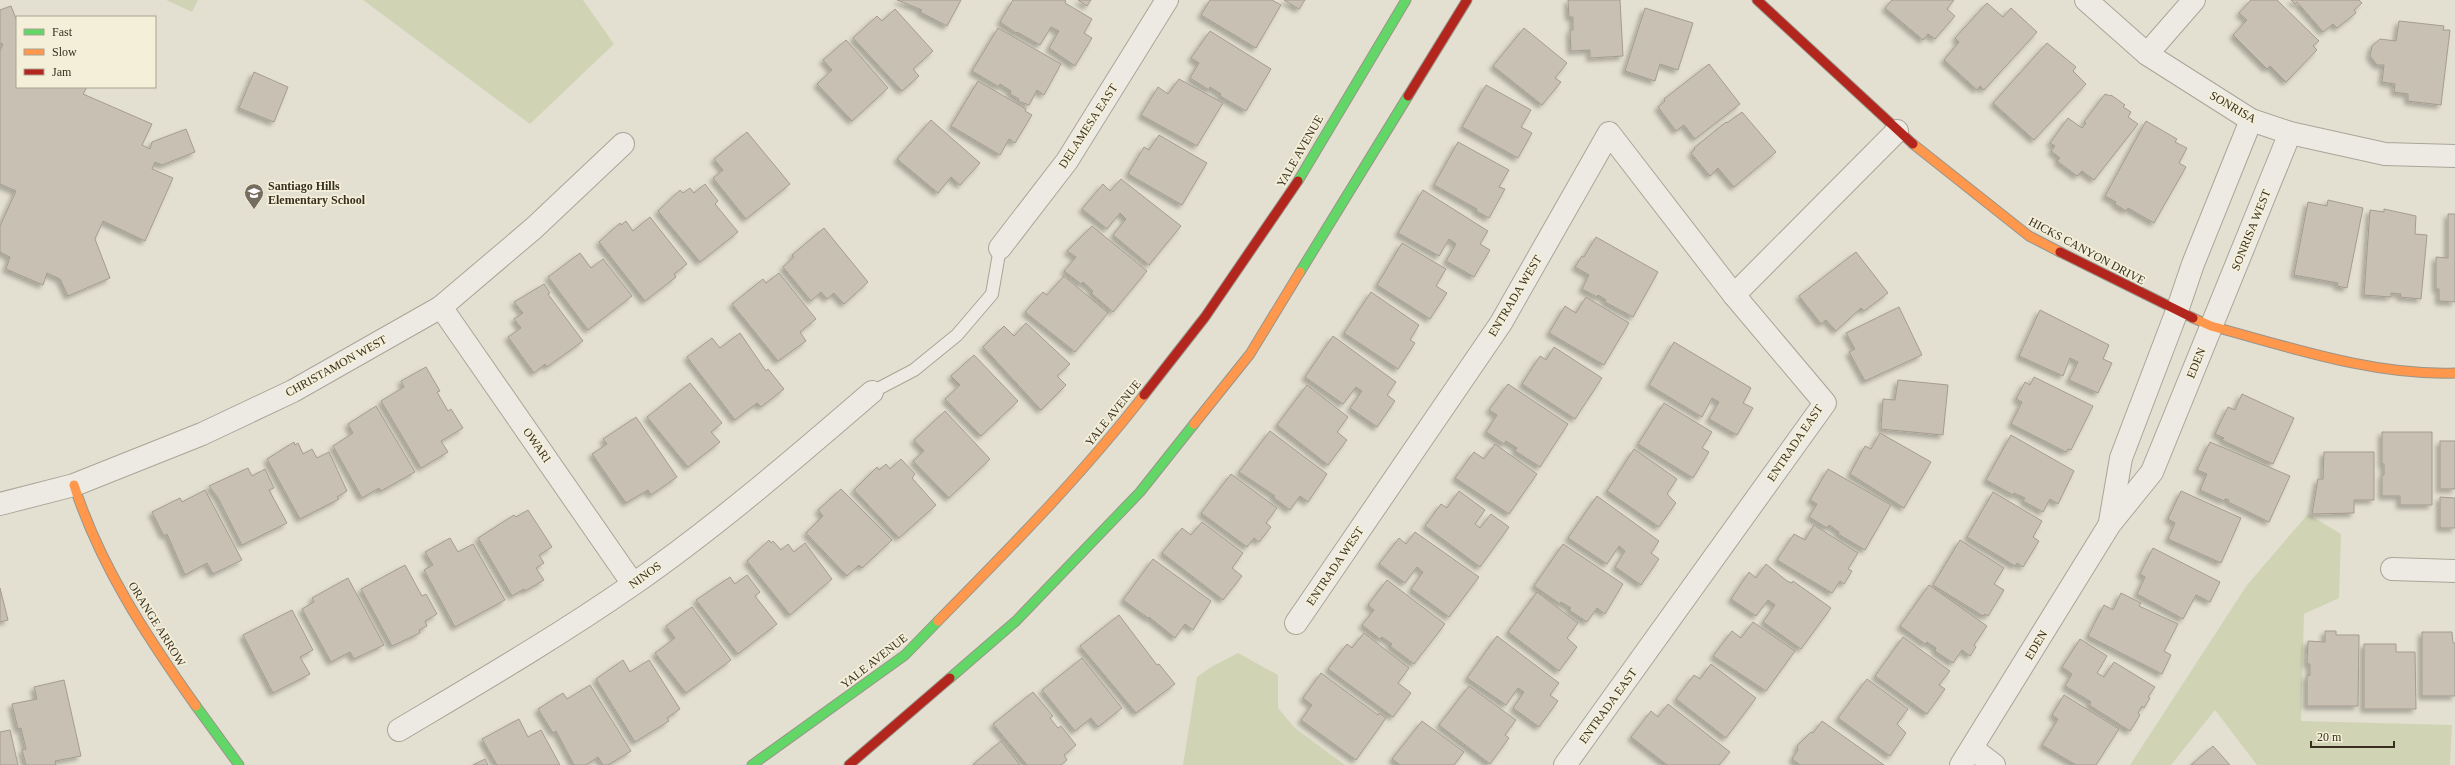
<svg xmlns="http://www.w3.org/2000/svg" width="2455" height="765" font-family="'Times New Roman',serif">
	<defs>
		<filter id="shadow"><feDropShadow dx="-3.5" dy="3.5" stdDeviation="2" flood-color="#0004"/></filter>
	</defs>
	<rect width="100%" height="100%" fill="#e4e0d1"/>
	<!-- green -->
	<g fill="#d0d4b5">
		<polygon points="166,0 198,0 192,12"/>
		<polygon points="363,0 583,0 614,44 530,124"/>
		<polygon points="2308,514 2341,534 2339,598 2304,614 2301,721 2452,725 2450,765 2257,765 2215,710 2171,765 2130,765 2247,585"/>
		<polygon points="1238,653 1278,675 1278,708 1295,728 1345,765 1183,765 1197,677 1211,667"/>
	</g>
	<!-- building -->
	<g fill="#c8c0b2" stroke="#a59c90" filter="url(#shadow)">
		<polygon points="897,0 961,0 947,26 920,12 922,10"/>
		<polygon points="1013,0 1064,0 1066,1 1065,3 1092,19 1084,33 1092,38 1075,66 1049,48 1059,31 1051,27 1040,45 1017,32 1016,33 1000,22"/>
		<polygon points="1078,0 1091,0 1087,6"/>
		<polygon points="1210,0 1272,0 1281,5 1256,48 1201,15"/>
		<polygon points="1284,0 1305,0 1299,9"/>
		<polygon points="1568,0 1620,0 1623,56 1590,58 1590,50 1571,51 1570,30 1573,30 1573,17 1569,17"/>
		<polygon points="1892,0 1954,0 1947,9 1955,16 1935,39 1928,34 1923,40 1885,8"/>
		<polygon points="2251,0 2277,0 2319,41 2313,46 2317,50 2286,82 2270,66 2267,69 2233,35 2247,20 2239,13"/>
		<polygon points="2291,0 2359,0 2362,3 2354,10 2356,13 2337,28 2333,24 2323,32 2297,2 2295,4"/>
		<polygon points="1987,3 2003,17 2011,8 2037,32 1984,90 1980,86 1977,90 1944,60 1959,42 1955,38"/>
		<polygon points="11,6 17,21 17,87 87,87 83,94 152,124 142,145 150,149 152,142 186,129 195,152 162,165 155,162 152,169 173,178 145,241 103,221 95,239 110,278 68,296 60,279 47,273 43,285 6,269 10,257 0,252 0,226 16,191 0,184 0,51 3,44 0,43 0,10"/>
		<polygon points="1645,8 1693,23 1678,70 1660,64 1655,81 1625,71"/>
		<polygon points="895,9 933,51 913,69 919,76 902,91 853,38 877,16 882,21"/>
		<polygon points="2399,21 2444,26 2443,30 2450,30 2441,105 2408,101 2408,94 2394,92 2395,84 2382,82 2384,65 2377,65 2370,56 2372,46 2380,39 2396,41"/>
		<polygon points="998,28 1061,64 1044,95 1037,90 1029,105 1018,101 1019,99 1010,94 1011,91 1000,84 999,87 972,71"/>
		<polygon points="1524,28 1567,63 1555,78 1561,82 1542,105 1493,66"/>
		<polygon points="1210,31 1271,69 1246,111 1220,96 1221,94 1210,87 1209,90 1190,78 1199,63 1191,58"/>
		<polygon points="846,40 888,88 852,121 817,84 832,70 823,60"/>
		<polygon points="2047,43 2076,67 2073,71 2086,84 2034,140 1993,103"/>
		<polygon points="1709,64 1740,104 1695,139 1684,125 1676,131 1658,107 1665,101 1664,99"/>
		<polygon points="254,72 288,87 274,122 239,108"/>
		<polygon points="1179,79 1223,103 1197,146 1141,115 1158,87 1168,94"/>
		<polygon points="978,81 1026,109 1025,111 1032,115 1015,143 1009,139 1000,155 951,126"/>
		<polygon points="1486,85 1531,110 1521,127 1532,133 1518,158 1462,127"/>
		<polygon points="2105,94 2110,96 2111,95 2125,105 2123,107 2131,112 2128,117 2138,124 2094,180 2082,171 2077,176 2057,161 2060,158 2051,151 2055,146 2050,143 2068,118 2082,128 2086,123 2084,122"/>
		<polygon points="1742,112 1776,152 1734,187 1718,168 1710,176 1691,153 1695,149 1694,148 1726,122 1727,123"/>
		<polygon points="931,120 980,163 960,185 951,177 938,193 897,159"/>
		<polygon points="2146,121 2177,139 2175,142 2187,148 2179,163 2186,167 2154,223 2128,208 2126,211 2115,204 2116,202 2105,196"/>
		<polygon points="747,132 790,184 746,219 713,178 723,170 714,159"/>
		<polygon points="1159,135 1207,163 1182,205 1128,174 1144,147 1149,150"/>
		<polygon points="1458,142 1509,170 1499,187 1505,189 1489,218 1476,211 1477,209 1434,185"/>
		<polygon points="1121,179 1181,226 1149,265 1113,235 1126,219 1120,213 1107,229 1082,209 1103,184 1110,191"/>
		<polygon points="705,184 718,201 715,204 738,232 700,262 658,211 680,190 683,193 690,188 694,193"/>
		<polygon points="1423,190 1488,231 1480,244 1490,250 1474,277 1446,261 1456,244 1449,239 1439,256 1398,233"/>
		<polygon points="2328,200 2363,208 2347,288 2337,286 2338,283 2294,275 2308,202 2327,206"/>
		<polygon points="2384,209 2416,216 2415,234 2427,235 2421,299 2400,297 2401,294 2391,293 2391,297 2364,295 2370,210 2384,212"/>
		<polygon points="2448,214 2455,214 2455,302 2439,301 2439,289 2436,289 2436,257 2448,258"/>
		<polygon points="650,217 687,264 674,274 676,277 645,301 599,242 620,223 621,225 626,221 633,231"/>
		<polygon points="1092,226 1147,271 1113,312 1091,293 1093,291 1083,282 1081,284 1064,271 1076,257 1067,251"/>
		<polygon points="824,228 868,282 844,304 834,293 827,299 821,292 811,301 783,267 794,257 792,255"/>
		<polygon points="1596,237 1658,272 1633,317 1605,302 1606,300 1598,295 1597,297 1582,289 1589,275 1575,267 1582,256 1584,257"/>
		<polygon points="1402,243 1446,269 1436,286 1447,293 1430,319 1377,285"/>
		<polygon points="1856,252 1888,293 1864,311 1861,308 1836,331 1826,320 1821,324 1799,296"/>
		<polygon points="580,253 591,268 603,259 632,296 588,330 548,277"/>
		<polygon points="779,273 816,319 800,332 806,341 778,361 732,304 763,279 766,283"/>
		<polygon points="1064,276 1108,313 1075,352 1025,312 1043,292 1047,295"/>
		<polygon points="544,284 550,293 548,294 583,341 547,367 545,364 534,373 508,337 521,328 514,319 523,313 514,302"/>
		<polygon points="1371,292 1419,325 1410,340 1415,343 1398,369 1344,333"/>
		<polygon points="1586,297 1629,323 1604,365 1549,333 1565,306 1576,313"/>
		<polygon points="1899,307 1922,355 1865,381 1849,352 1855,349 1846,333"/>
		<polygon points="2040,310 2109,345 2103,359 2112,363 2098,393 2069,380 2078,362 2070,358 2063,376 2019,356"/>
		<polygon points="1026,323 1070,364 1057,376 1066,385 1041,410 983,347 1004,326 1014,336"/>
		<polygon points="740,333 766,371 768,369 784,389 761,407 757,403 735,420 687,357 712,338 720,348"/>
		<polygon points="1333,336 1396,382 1387,395 1395,401 1377,427 1350,408 1362,391 1356,387 1343,404 1305,377"/>
		<polygon points="1674,342 1751,388 1743,403 1753,408 1737,435 1709,419 1719,402 1712,398 1702,417 1649,385"/>
		<polygon points="1554,347 1602,378 1575,419 1522,384 1540,356 1546,360"/>
		<polygon points="974,355 1018,401 981,436 945,399 960,385 951,376"/>
		<polygon points="426,367 440,391 437,392 448,411 451,409 463,428 441,441 448,452 421,468 381,401 404,387 401,381"/>
		<polygon points="2034,377 2093,406 2071,450 2068,449 2066,452 2011,424 2022,402 2016,399 2025,382 2030,385"/>
		<polygon points="1898,380 1948,385 1943,435 1881,429 1883,399 1895,400"/>
		<polygon points="690,383 722,423 711,432 720,442 688,467 647,417"/>
		<polygon points="1508,384 1568,424 1540,467 1515,451 1517,448 1506,441 1504,444 1486,432 1497,415 1489,410"/>
		<polygon points="1307,385 1348,417 1337,432 1347,440 1328,465 1277,425"/>
		<polygon points="2242,394 2294,418 2273,464 2222,440 2224,438 2215,434 2228,407 2235,410"/>
		<polygon points="1664,403 1712,432 1702,448 1709,452 1693,478 1638,444"/>
		<polygon points="376,406 415,472 381,491 379,488 362,498 333,446 353,433 348,424"/>
		<polygon points="945,411 990,459 949,498 913,461 924,451 914,440"/>
		<polygon points="636,417 677,477 651,495 648,490 626,503 592,454 607,444 603,439"/>
		<polygon points="1270,431 1327,474 1308,502 1300,496 1290,510 1273,497 1275,496 1239,472"/>
		<polygon points="2382,432 2432,432 2432,505 2400,505 2400,496 2382,496 2382,475 2384,475 2384,464 2382,464"/>
		<polygon points="1880,433 1931,462 1904,508 1850,474 1865,446 1871,449"/>
		<polygon points="2011,435 2074,471 2058,504 2050,499 2043,512 2023,501 2025,498 2014,493 2013,495 1986,480"/>
		<rect x="2440" y="441" width="15" height="48"/>
		<polygon points="294,442 295,445 298,443 303,454 312,449 317,458 329,452 347,491 337,497 339,499 300,519 267,459"/>
		<polygon points="2210,442 2290,476 2269,522 2228,502 2229,500 2225,499 2224,501 2200,490 2207,474 2197,470"/>
		<polygon points="1495,444 1537,474 1509,514 1455,478 1474,452 1484,459"/>
		<polygon points="1634,449 1677,479 1667,494 1676,503 1659,527 1607,491"/>
		<polygon points="2324,452 2374,452 2374,500 2354,500 2354,513 2312,514 2318,479 2323,479"/>
		<polygon points="901,459 915,474 912,478 936,505 899,538 854,490 877,467 879,470 886,464 890,469"/>
		<polygon points="248,468 252,476 265,469 274,488 269,490 287,523 242,545 218,498 209,486"/>
		<polygon points="1828,469 1891,505 1865,550 1838,534 1839,532 1829,525 1827,528 1809,517 1817,504 1810,500"/>
		<polygon points="1231,474 1277,508 1266,523 1271,527 1259,542 1254,538 1247,547 1201,513"/>
		<polygon points="841,489 892,540 862,568 859,565 847,576 806,533 823,516 818,510"/>
		<polygon points="205,490 242,560 213,574 207,563 185,575 167,534 164,536 152,512 180,498 182,502"/>
		<polygon points="1459,491 1485,510 1475,524 1480,528 1491,514 1509,527 1480,567 1425,526 1441,504 1447,508"/>
		<polygon points="2181,491 2241,518 2221,563 2168,539 2175,523 2168,519"/>
		<polygon points="1993,492 2042,521 2033,537 2039,541 2023,567 2017,563 2015,566 1967,537"/>
		<polygon points="1597,496 1659,541 1651,553 1659,559 1641,585 1615,567 1625,551 1619,546 1607,564 1568,538"/>
		<polygon points="2440,497 2455,498 2455,528 2440,528"/>
		<polygon points="528,510 552,547 539,555 544,563 536,568 544,580 525,591 524,589 512,596 478,538 514,515 516,517"/>
		<polygon points="1202,522 1243,553 1232,568 1242,576 1223,600 1162,553 1182,528 1191,535"/>
		<polygon points="1814,525 1858,553 1848,569 1852,571 1844,584 1840,581 1832,593 1777,560 1794,534 1805,540"/>
		<polygon points="1415,532 1479,577 1449,617 1411,589 1423,572 1417,567 1405,583 1379,564 1399,538 1406,544"/>
		<polygon points="450,538 458,552 473,544 505,600 455,627 424,570 433,565 425,552"/>
		<polygon points="769,540 771,543 773,541 781,550 788,544 794,552 805,543 832,579 790,615 747,561"/>
		<polygon points="1960,540 2004,568 1994,584 2004,590 1988,616 1985,614 1983,616 1933,585"/>
		<polygon points="1563,544 1623,584 1605,614 1597,608 1587,622 1569,610 1571,608 1561,602 1560,604 1534,586"/>
		<polygon points="2153,548 2220,582 2210,602 2196,595 2183,619 2137,594 2145,577 2140,574"/>
		<polygon points="1153,559 1211,601 1193,630 1185,624 1175,638 1149,617 1148,618 1123,600"/>
		<polygon points="1766,564 1787,581 1792,583 1793,581 1831,608 1801,649 1763,622 1775,605 1768,600 1756,616 1731,599 1749,572 1756,578"/>
		<polygon points="405,565 422,596 426,594 437,614 425,621 427,626 419,630 420,633 392,646 361,589"/>
		<polygon points="747,575 760,592 755,596 777,624 738,654 696,600 730,577 735,584"/>
		<polygon points="348,578 384,645 354,659 350,652 331,662 302,609 314,602 312,598"/>
		<polygon points="1387,580 1445,624 1414,664 1390,646 1392,644 1382,637 1380,639 1362,625 1374,610 1368,605"/>
		<polygon points="1929,585 1987,626 1974,645 1976,647 1970,656 1962,650 1953,663 1935,651 1936,648 1927,642 1925,644 1900,626"/>
		<polygon points="0,588 8,620 0,622"/>
		<polygon points="1537,592 1578,623 1567,638 1577,647 1559,671 1508,632"/>
		<polygon points="2121,593 2141,603 2139,606 2178,624 2164,651 2171,655 2162,674 2088,636 2104,605 2113,610"/>
		<polygon points="692,607 731,660 686,693 655,653 675,638 666,626"/>
		<polygon points="292,610 313,650 300,657 310,674 273,693 243,635"/>
		<polygon points="1119,615 1157,665 1159,664 1175,684 1136,713 1080,646"/>
		<polygon points="1753,622 1795,651 1766,691 1713,656 1732,631 1741,638"/>
		<polygon points="2325,631 2336,631 2336,635 2359,635 2358,706 2307,706 2307,676 2310,675 2310,664 2307,664 2308,641 2325,642"/>
		<polygon points="2422,632 2452,632 2453,643 2455,643 2455,696 2422,696"/>
		<polygon points="1364,633 1409,668 1398,683 1411,693 1393,717 1328,669 1347,644 1352,648"/>
		<polygon points="1497,636 1559,683 1550,695 1558,701 1539,727 1513,708 1524,692 1518,688 1506,705 1467,678"/>
		<polygon points="1903,637 1950,671 1939,685 1945,689 1927,714 1875,676"/>
		<polygon points="2080,639 2107,656 2097,673 2104,677 2114,662 2155,687 2148,697 2150,698 2144,708 2142,706 2138,713 2140,715 2130,731 2089,705 2091,702 2065,686 2072,674 2062,667"/>
		<polygon points="2364,644 2396,644 2396,652 2415,652 2416,709 2364,709"/>
		<polygon points="1082,658 1122,708 1098,727 1091,718 1075,731 1042,690"/>
		<polygon points="623,660 630,672 649,660 680,709 667,718 669,721 635,742 596,679"/>
		<polygon points="1711,664 1756,698 1726,738 1676,699 1694,675 1700,679"/>
		<polygon points="1321,673 1378,715 1379,713 1386,718 1356,760 1301,720 1312,705 1303,698"/>
		<polygon points="1867,679 1908,709 1897,724 1906,733 1890,756 1838,718"/>
		<polygon points="64,680 81,756 55,761 56,765 26,765 22,750 26,749 21,728 18,729 12,704 37,699 34,687"/>
		<polygon points="590,685 631,751 608,765 603,765 598,757 586,765 574,765 556,731 553,733 538,709 563,693 567,699"/>
		<polygon points="1469,686 1516,720 1505,735 1509,738 1490,764 1439,725"/>
		<polygon points="1033,692 1053,716 1050,718 1058,728 1061,726 1076,745 1064,755 1067,760 1061,765 1027,765 993,724"/>
		<polygon points="2064,695 2119,729 2096,765 2076,765 2042,745 2058,719 2052,715"/>
		<polygon points="1668,704 1730,752 1719,765 1667,765 1631,737 1651,711 1658,717"/>
		<polygon points="519,719 528,737 541,730 560,765 497,765 482,739"/>
		<polygon points="1422,721 1464,752 1454,765 1400,765 1392,759"/>
		<polygon points="1822,721 1884,765 1800,765 1792,759 1798,750 1797,746 1811,732 1813,733"/>
		<polygon points="10,730 18,765 0,765 0,732"/>
		<polygon points="1001,741 1020,765 973,765 977,761"/>
		<polygon points="2213,746 2230,765 2191,765"/>
		<polygon points="485,759 488,765 473,765"/>
	</g>
	<g fill="none" stroke-linecap="round" stroke-linejoin="round">
		<defs>
			<polyline id="lane" points="872,392 914,370 957,335 992,294 1000,248"/>
			<g id="street">
				<polyline points="2086,0 2147,54 2251,120 2290,133 2385,154 2455,156"/>
				<polyline points="2147,54 2194,0"/>
				<polyline points="1000,248 1067,161 1167,0"/>
				<polyline points="1734,295 1897,131"/>
				<polyline points="441,307 633,584"/>
				<polyline points="0,504 74,485 202,434 293,391 441,307 534,228 623,144"/>
				<polyline points="2110,522 2121,458 2177,311 2193,264 2251,120"/>
				<polyline points="2392,569 2455,571"/>
				<polyline points="1296,623 1501,323 1609,133 1734,295 1825,403 1565,765"/>
				<path d="M399,730C478,683 557,637 632,585C717,526 794,459 872,392"/>
				<polyline points="1973,749 1994,765"/>
				<polyline points="1961,765 2110,524 2152,472 2290,133"/>
			</g>
			<g id="fast">
				<polyline points="1298,181 1406,0"/>
				<polyline points="1300,272 1408,96"/>
				<polyline points="950,678 1016,621 1140,492 1194,424"/>
				<polyline points="196,706 239,765"/>
				<polyline points="752,765 905,655 938,621"/>
			</g>
			<g id="slow">
				<polyline points="1913,144 2029,236 2060,252"/>
				<path d="M2193,318L2211,326C2289,347 2374,376 2455,373"/>
				<polyline points="1194,424 1250,354 1300,272"/>
				<path d="M74,485C100,566 147,637 196,706"/>
				<path d="M938,621C1010,548 1082,475 1144,395"/>
			</g>
			<g id="jam">
				<polyline points="1757,0 1913,144"/>
				<polyline points="1408,96 1467,0"/>
				<polyline points="2060,252 2193,318"/>
				<polyline points="1144,395 1205,317 1298,181"/>
				<polyline points="849,765 950,678"/>
			</g>
		</defs>
		<!-- lane casing -->
		<use href="#lane" stroke="#aaa599" stroke-width="14"/>
		<!-- street casing -->
		<use href="#street" stroke="#aaa599" stroke-width="24"/>
		<!-- fast casing -->
		<use href="#fast" stroke="#99958a" stroke-width="11"/>
		<!-- slow casing -->
		<use href="#slow" stroke="#99958a" stroke-width="11"/>
		<!-- jam casing -->
		<use href="#jam" stroke="#99958a" stroke-width="11"/>
		<!-- lane -->
		<use href="#lane" stroke="#eceae2" stroke-width="12"/>
		<!-- street -->
		<use href="#street" stroke="#eceae2" stroke-width="22"/>
		<!-- fast -->
		<use href="#fast" stroke="#63d668" stroke-width="9"/>
		<!-- slow -->
		<use href="#slow" stroke="#ff974d" stroke-width="9"/>
		<!-- jam -->
		<use href="#jam" stroke="#b3261e" stroke-width="9"/>
	</g>
	<!-- icons -->
	<defs>
		<symbol id="school-pin" viewBox="-11 -11 22 30"><path d="M0 17L-7.5 6A9.5 9.5 0 1 1 7.5 6Z" fill="#756d5f" stroke="#f4efd8"/><path d="M0-5L7-2L0 1L-7-2ZM-4 1L0 2.5L4 1V4Q0 6-4 4Z" fill="#fff"/></symbol>
	</defs>
	<g fill-rule="evenodd">
		<use href="#school-pin" x="243" y="182" width="22" height="30"/>
	</g>
	<g text-anchor="middle" dominant-baseline="central" stroke-width="3.5" stroke-linejoin="round" paint-order="stroke">
		<!-- street labels -->
		<g font-size="12" fill="#392f21" stroke="#f4efd8">
			<text transform="translate(2233 107) rotate(30)">SONRISA</text>
			<text transform="translate(1088 126) rotate(-57)">DELAMESA EAST</text>
			<text transform="translate(1300 151) rotate(-60)">YALE AVENUE</text>
			<text transform="translate(2251 230) rotate(-68)">SONRISA WEST</text>
			<text transform="translate(2087 251) rotate(28)">HICKS CANYON DRIVE</text>
			<text transform="translate(1515 296) rotate(-59)">ENTRADA WEST</text>
			<text transform="translate(2196 363) rotate(-68)">EDEN</text>
			<text transform="translate(336 366) rotate(-29)">CHRISTAMON WEST</text>
			<text transform="translate(1113 413) rotate(-51)">YALE AVENUE</text>
			<text transform="translate(1795 443) rotate(-56)">ENTRADA EAST</text>
			<text transform="translate(537 445) rotate(55)">OWARI</text>
			<text transform="translate(1335 566) rotate(-56)">ENTRADA WEST</text>
			<text transform="translate(645 575) rotate(-36)">NINOS</text>
			<text transform="translate(157 624) rotate(58)">ORANGE ARROW</text>
			<text transform="translate(2036 645) rotate(-59)">EDEN</text>
			<text transform="translate(874 661) rotate(-38)">YALE AVENUE</text>
			<text transform="translate(1608 706) rotate(-54)">ENTRADA EAST</text>
		</g>
		<!-- poi labels -->
		<g font-size="12" font-weight="bold" fill="#392f21" stroke="#f4efd8" text-anchor="start">
			<text x="268" y="186">Santiago Hills<tspan x="268" dy="14">Elementary School</tspan></text>
		</g>
	</g>
	<!-- legend -->
	<rect x="16" y="16" width="140" height="72" fill="#f4efd8" stroke="#a9a28f"/>
	<rect x="24" y="29" width="20" height="6" fill="#63d668" stroke="#a9a28f"/>
	<text x="52" y="36" font-size="12" fill="#392f21">Fast</text>
	<rect x="24" y="49" width="20" height="6" fill="#ff974d" stroke="#a9a28f"/>
	<text x="52" y="56" font-size="12" fill="#392f21">Slow</text>
	<rect x="24" y="69" width="20" height="6" fill="#b3261e" stroke="#a9a28f"/>
	<text x="52" y="76" font-size="12" fill="#392f21">Jam</text>
	<!-- scale -->
	<path d="M2311 741v6h83v-6" fill="none" stroke="#392f21" stroke-width="2"/>
	<text x="2317" y="741" font-size="12" fill="#392f21" stroke="#f4efd8" stroke-width="3" paint-order="stroke">20 m</text>
</svg>
